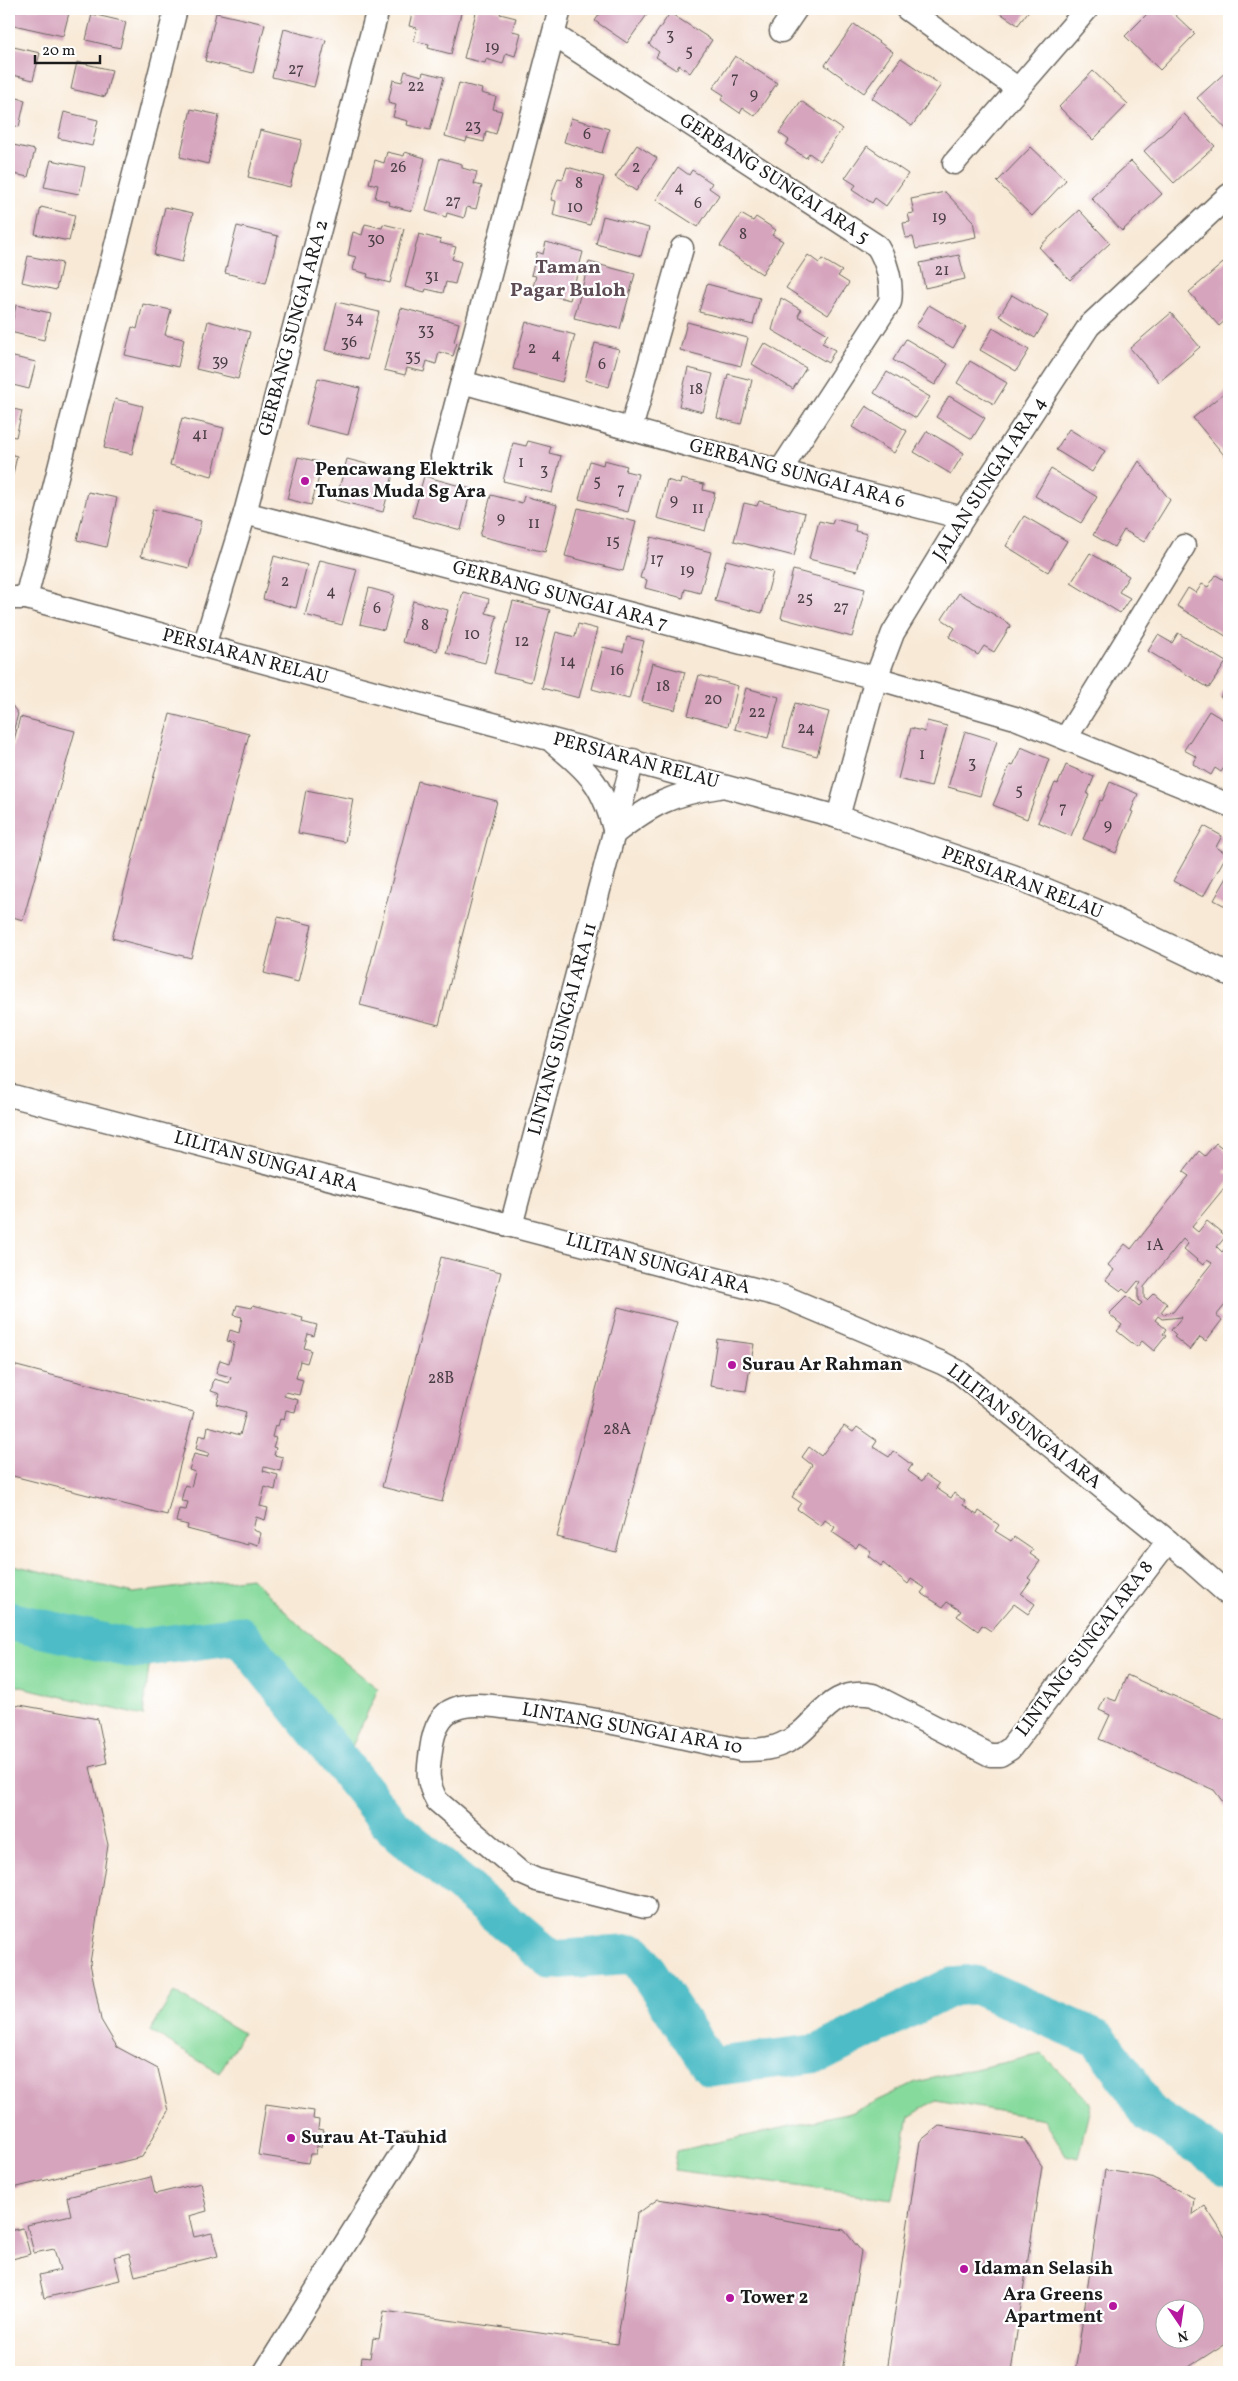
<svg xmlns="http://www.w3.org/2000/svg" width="1238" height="2381" font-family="Vollkorn,serif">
	<rect width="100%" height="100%" fill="#fff"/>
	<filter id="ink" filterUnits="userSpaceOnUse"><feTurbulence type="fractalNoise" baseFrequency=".02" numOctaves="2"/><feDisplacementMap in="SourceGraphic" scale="10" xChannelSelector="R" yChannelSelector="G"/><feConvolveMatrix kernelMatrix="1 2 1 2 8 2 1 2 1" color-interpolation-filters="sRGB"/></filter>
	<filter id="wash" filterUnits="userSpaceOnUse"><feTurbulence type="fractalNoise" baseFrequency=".0096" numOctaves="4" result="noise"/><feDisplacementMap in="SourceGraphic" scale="20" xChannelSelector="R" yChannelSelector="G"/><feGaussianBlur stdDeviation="1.12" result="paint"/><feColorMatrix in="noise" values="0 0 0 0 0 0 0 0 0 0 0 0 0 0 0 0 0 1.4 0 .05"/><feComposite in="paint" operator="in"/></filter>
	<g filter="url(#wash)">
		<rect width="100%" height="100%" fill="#f8e9d6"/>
		<!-- green -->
		<g fill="#86da9c" stroke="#517b5c">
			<polygon points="9,1564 133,1593 251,1578 300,1626 378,1689 350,1751 242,1623 138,1639 9,1608"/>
			<polygon points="9,1636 149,1666 143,1716 9,1684"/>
			<polygon points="174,1992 243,2033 219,2073 150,2031"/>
			<polygon points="1042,2054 1091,2103 1078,2158 1066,2155 1044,2119 936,2100 909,2117 893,2199 674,2170 677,2151 851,2113 916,2082"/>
		</g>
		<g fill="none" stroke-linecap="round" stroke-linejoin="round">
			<!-- river -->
			<polyline stroke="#4ebcc6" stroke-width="39" points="9,1621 133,1649 239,1635 392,1826 551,1960 636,1954 711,2067 820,2053 951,1987 975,1985 1098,2039 1129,2080 1148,2113 1229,2166"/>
		</g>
		<g id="blocks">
			<!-- building -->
			<g fill="#d6a4bd" fill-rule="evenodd">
				<polygon points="12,9 70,9 63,36 9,24"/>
				<polygon points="413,9 462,9 451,54 428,48 429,44 414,41 417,28 409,26"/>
				<polygon points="477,9 493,9 501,11 500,14 516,18 512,31 521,33 515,56 506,53 503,64 486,59 485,63 464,58"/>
				<polygon points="603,9 651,9 627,43 595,21"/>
				<polygon points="994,9 1030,9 1018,25"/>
				<polygon points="1152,9 1169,9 1195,34 1160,70 1125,36"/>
				<polygon points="216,13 265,24 253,73 205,61"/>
				<polygon points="670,13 712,40 690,73 679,65 676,70 656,57 659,52 649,44"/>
				<polygon points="92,14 126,22 120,48 86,40"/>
				<polygon points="854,24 893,52 864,93 825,65"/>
				<polygon points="284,29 326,40 314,87 272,77"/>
				<polygon points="9,46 40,53 33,80 9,74"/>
				<polygon points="735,56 777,83 755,116 743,108 740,113 721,100 724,95 713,88"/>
				<polygon points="901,58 941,85 912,126 872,98"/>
				<polygon points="77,62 112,70 105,97 71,89"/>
				<polygon points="1229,69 1229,130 1228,131 1197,98"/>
				<polygon points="405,71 422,76 423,72 444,77 430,130 407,125 408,121 393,117 396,105 388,103 393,80 402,82"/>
				<polygon points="1093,71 1128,104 1093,140 1059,107"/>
				<polygon points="459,83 482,89 481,93 496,97 493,109 502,111 496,134 486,131 484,142 467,138 466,142 445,136"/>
				<polygon points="9,96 25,100 19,127 9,124"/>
				<polygon points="801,101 842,129 820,161 809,153 806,158 786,145 789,140 779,133"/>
				<polygon points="191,109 219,115 208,164 180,157"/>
				<polygon points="64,112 98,120 92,146 58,138"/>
				<polygon points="1184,114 1215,146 1174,183 1144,151"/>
				<polygon points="571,118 609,129 602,153 564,142"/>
				<polygon points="260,130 302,140 290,187 248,177"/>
				<polygon points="9,144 35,150 28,177 9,173"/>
				<polygon points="637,145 657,158 636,191 615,177"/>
				<polygon points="867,146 908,174 886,206 875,198 872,203 852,190 856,185 845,178"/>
				<polygon points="1031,147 1066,180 1032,216 997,182"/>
				<polygon points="387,152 404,156 405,152 425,158 412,211 389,205 390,202 375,198 378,185 369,183 375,160 384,163"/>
				<polygon points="440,158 462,164 462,168 477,172 474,184 482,186 476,209 467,207 464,218 447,213 446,217 426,211"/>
				<polygon points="51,160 85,167 79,194 44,187"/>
				<polygon points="1131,161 1162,194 1122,231 1091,198"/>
				<polygon points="567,167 604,177 590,225 553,215 556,201 551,200 554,189 558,178 563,179"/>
				<polygon points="678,167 689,175 692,170 712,183 709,188 719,195 698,227 656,200"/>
				<polygon points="945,192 973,221 976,237 916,249 913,237 906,238 903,223 910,222 908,214 914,213 911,199"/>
				<polygon points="41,207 75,215 69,241 35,234"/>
				<polygon points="165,207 193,213 182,262 154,255"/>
				<polygon points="1079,210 1110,243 1070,280 1039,247"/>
				<polygon points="741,214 753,221 756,217 776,230 772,235 783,241 762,274 720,246"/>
				<polygon points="603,216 649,228 641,256 596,244"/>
				<polygon points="365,224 382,228 383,224 404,229 390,283 367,277 368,274 353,270 356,257 348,255 353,232 362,235"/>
				<polygon points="237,226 278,236 266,283 225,273"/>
				<polygon points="419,234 441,240 440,243 456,247 452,259 461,262 455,284 446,282 443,293 426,289 425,292 405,287"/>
				<polygon points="546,242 583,252 570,300 532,290 536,276 531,275 534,264 537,252 543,254"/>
				<polygon points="808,255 819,263 822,259 842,271 838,276 849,283 828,315 786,288"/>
				<polygon points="959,255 965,279 925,288 920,263"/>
				<polygon points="28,256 62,263 56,290 22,282"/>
				<polygon points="1229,258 1229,317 1219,326 1189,292"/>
				<polygon points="589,262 635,274 620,329 574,318"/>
				<polygon points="707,284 760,298 753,325 699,312"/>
				<polygon points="1012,295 1048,316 1035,338 999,316"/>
				<polygon points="781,298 801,310 798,316 828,334 822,343 835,350 828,363 772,330"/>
				<polygon points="337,302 379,312 367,360 325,350"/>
				<polygon points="143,304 171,310 165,335 184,339 178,367 125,355 132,327 137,329"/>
				<polygon points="16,305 50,313 44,340 10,332"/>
				<polygon points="929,305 966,327 953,348 916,326"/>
				<polygon points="401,308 459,323 454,342 457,343 453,356 439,352 436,364 427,361 424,372 407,368 405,375 384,370"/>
				<polygon points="1171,313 1200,347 1159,382 1130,348"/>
				<polygon points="208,321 250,332 238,379 196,369"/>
				<polygon points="526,322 575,335 562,382 513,369"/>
				<polygon points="687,322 748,338 741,366 680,350"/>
				<polygon points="993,328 1029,350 1016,371 980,350"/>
				<polygon points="906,339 948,364 935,385 893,360"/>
				<polygon points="595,343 619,349 609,387 585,380"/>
				<polygon points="764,343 806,368 793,389 752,364"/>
				<polygon points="9,356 36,362 29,389 9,384"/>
				<polygon points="970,361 1007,383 994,404 957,383"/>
				<polygon points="688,368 713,374 703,412 679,406"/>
				<polygon points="887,372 930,397 916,418 874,393"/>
				<polygon points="728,374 752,380 741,424 717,418"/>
				<polygon points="318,378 360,388 348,435 306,425"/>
				<polygon points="1229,389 1229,461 1193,418"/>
				<polygon points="949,396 985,418 972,439 936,417"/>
				<polygon points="115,399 143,406 132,454 104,448"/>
				<polygon points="866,406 907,431 894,453 852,427"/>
				<polygon points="9,408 22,411 16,437 9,436"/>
				<polygon points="182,418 224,428 212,476 170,465"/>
				<polygon points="1069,429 1105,451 1092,472 1056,450"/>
				<polygon points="927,431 964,453 951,474 914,452"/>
				<polygon points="528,441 551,447 549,453 561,456 552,493 503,481 513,443 526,446"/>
				<polygon points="9,454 17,456 10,487 9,487"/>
				<polygon points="298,457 323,463 311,505 287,499"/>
				<polygon points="347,459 394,471 383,512 336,500"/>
				<polygon points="604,460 627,466 625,471 638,474 628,512 579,499 590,461 603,465"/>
				<polygon points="1139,461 1170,500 1144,542 1124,530 1114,547 1093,535"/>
				<polygon points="1051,469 1097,497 1081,523 1035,496"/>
				<polygon points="424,476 471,489 461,530 413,517"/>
				<polygon points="681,479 704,484 703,490 715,493 705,531 657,518 667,480 680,484"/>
				<polygon points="88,492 117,498 106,547 77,540"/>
				<polygon points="491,495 522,503 524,496 557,505 545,552 480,536"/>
				<polygon points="759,501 805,513 794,556 734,541 744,503 757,506"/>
				<polygon points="578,508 636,522 623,571 565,556"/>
				<polygon points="153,509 201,521 189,568 141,556"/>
				<polygon points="1024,516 1067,541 1048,572 1006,546"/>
				<polygon points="834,519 856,525 855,531 867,534 857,571 809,559 819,521 832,524"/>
				<polygon points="651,537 711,552 700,593 685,589 683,598 645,588 647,580 640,578"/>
				<polygon points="1090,553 1129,576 1119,592 1130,598 1120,613 1071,583"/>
				<polygon points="274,556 307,565 296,608 263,599"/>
				<polygon points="320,560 357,569 342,625 305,615"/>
				<polygon points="726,560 773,572 762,613 715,601"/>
				<polygon points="793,570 865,589 852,637 781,618"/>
				<polygon points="1216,575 1229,583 1229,638 1177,606 1188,588 1196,593 1202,584 1208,587"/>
				<polygon points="369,588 394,595 384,630 360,624"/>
				<polygon points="463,592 489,599 486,613 497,616 485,663 446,653"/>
				<polygon points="959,593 1011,625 994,652 984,646 978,655 949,637 955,628 942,619"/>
				<polygon points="413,601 448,610 437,651 402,642"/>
				<polygon points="513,601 550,610 531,682 494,673"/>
				<polygon points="578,624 597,629 579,698 542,688 556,632 575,637"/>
				<polygon points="1178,633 1226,662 1209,688 1148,651 1158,635 1172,643"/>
				<polygon points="627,637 644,641 629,699 592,689 603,647 623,652"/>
				<polygon points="652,663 685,672 675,710 642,702"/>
				<polygon points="699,675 738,686 728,726 688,715"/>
				<polygon points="1229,682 1229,703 1220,697"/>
				<polygon points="746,688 779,697 768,738 735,729"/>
				<polygon points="9,701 18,714 9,747"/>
				<polygon points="795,703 829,712 817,756 783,747"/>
				<polygon points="1209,711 1229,723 1229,760 1221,772 1215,768 1211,775 1193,764 1197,757 1184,750"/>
				<polygon points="170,714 249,734 191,958 112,938"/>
				<polygon points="20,717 75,731 23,920 9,916 9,751 11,752"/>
				<polygon points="927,721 947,726 931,787 898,779 911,728 925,732"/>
				<polygon points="965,731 997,741 980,796 948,787"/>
				<polygon points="1021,747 1049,759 1027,819 993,805 1010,765 1013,766"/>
				<polygon points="1066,765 1094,777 1087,794 1089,795 1071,836 1038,822 1055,783 1058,784"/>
				<polygon points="418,781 497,801 439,1025 360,1005"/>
				<polygon points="1110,782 1138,794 1131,811 1133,812 1116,853 1083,839 1100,800 1102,801"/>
				<polygon points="306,790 353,799 345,842 298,833"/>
				<polygon points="1204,826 1222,836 1216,847 1227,854 1203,897 1173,881"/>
				<polygon points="1229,874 1229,908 1214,900"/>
				<polygon points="278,917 312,925 298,982 264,973"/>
				<path d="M1216,1143L1229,1153V1167L1224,1172L1227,1174L1229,1172V1182L1192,1227L1198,1232L1207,1221L1226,1236L1217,1247L1222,1252L1229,1243V1300L1216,1316L1222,1320L1206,1341L1200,1337L1190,1350L1174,1337L1176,1335L1171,1330L1182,1317L1162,1319L1158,1316L1155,1320L1166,1329L1163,1334L1166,1336L1154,1351L1142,1341L1137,1347L1117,1331L1122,1325L1109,1314L1127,1296L1139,1306L1142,1303L1138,1300V1287L1141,1283L1138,1281L1128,1293L1123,1289L1121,1291L1106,1280L1114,1270L1108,1265L1125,1244L1131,1249L1189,1176L1183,1172L1199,1151L1205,1156ZM1183,1239L1188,1244L1184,1249L1203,1265L1207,1260L1212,1263L1173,1312L1163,1314L1161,1312L1167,1304L1154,1293L1147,1300L1144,1298V1287Z"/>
				<polygon points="441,1257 501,1272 442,1502 382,1487"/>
				<polygon points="237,1305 252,1308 253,1305 303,1318 302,1321 317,1325 314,1336 308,1334 304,1348 311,1350 307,1363 300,1361 296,1378 303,1380 299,1395 286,1392 284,1396 298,1400 295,1412 286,1410 284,1420 280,1419 278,1426 275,1425 272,1437 276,1438 273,1447 276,1448 274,1455 283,1457 280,1471 264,1467 263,1471 278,1475 275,1490 265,1487 260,1506 268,1508 265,1520 256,1517 253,1530 261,1533 258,1545 248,1542 248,1545 187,1529 188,1525 176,1522 179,1509 186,1510 188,1502 181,1501 185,1485 191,1487 195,1472 189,1470 194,1454 207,1457 209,1453 196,1449 199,1435 206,1437 208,1426 240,1435 246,1412 217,1404 220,1394 211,1391 214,1379 229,1383 231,1377 216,1373 220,1360 229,1363 234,1343 227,1341 230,1330 239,1333 242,1317 234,1315"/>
				<polygon points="618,1307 677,1322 616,1552 557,1537"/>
				<polygon points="717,1339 754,1344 746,1391 710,1386"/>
				<polygon points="9,1364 194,1412 167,1515 9,1475"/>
				<polygon points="844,1426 853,1432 857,1427 877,1441 873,1447 889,1457 893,1451 912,1465 908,1471 922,1481 926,1475 939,1484 936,1488 951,1498 954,1493 965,1501 963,1505 977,1515 979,1511 999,1525 995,1531 1011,1541 1014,1537 1033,1550 1030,1554 1040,1561 1028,1578 1031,1580 1021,1594 1035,1604 1028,1614 1014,1604 991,1631 982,1625 978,1631 957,1616 961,1611 947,1602 943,1607 921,1593 925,1588 911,1579 908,1584 883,1563 881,1566 868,1556 871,1551 859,1543 856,1548 832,1532 835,1527 825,1520 821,1526 797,1509 801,1503 792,1497 812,1465 802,1457 809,1447 821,1456"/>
				<polygon points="1127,1675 1229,1721 1229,1810 1214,1790 1099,1739 1110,1715 1099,1710 1105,1697 1116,1701"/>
				<polygon points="20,1705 98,1719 107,1763 90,1767 108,1845 90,1963 101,2020 117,2047 158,2069 168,2111 142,2157 9,2189 9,1708"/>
				<polygon points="266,2104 314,2111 313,2119 319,2120 318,2129 324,2130 321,2147 317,2146 316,2154 310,2154 308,2163 258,2155"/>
				<polygon points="939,2126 1024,2139 1042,2166 1011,2372 886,2372 920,2141"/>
				<path d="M1105,2170L1151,2177L1194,2198L1192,2215L1205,2206L1229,2243V2341L1181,2372H1075ZM1166,2308H1196V2338H1166Z"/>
				<polygon points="151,2177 155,2194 201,2183 207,2211 189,2216 194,2237 212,2233 218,2256 135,2276 129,2253 114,2257 120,2280 44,2298 39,2275 60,2270 54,2249 34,2253 27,2225 71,2215 67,2197"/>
				<polygon points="658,2199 844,2230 861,2251 842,2372 360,2372 362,2357 370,2358 373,2338 379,2339 384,2311 617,2344 637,2214"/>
				<polygon points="23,2228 30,2254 9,2260 9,2231"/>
			</g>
		</g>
	</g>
	<g filter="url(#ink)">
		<use href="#blocks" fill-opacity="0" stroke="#69645d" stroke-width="1"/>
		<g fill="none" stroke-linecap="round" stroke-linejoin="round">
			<defs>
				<g id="street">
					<polyline points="907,9 1017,88"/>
					<polyline points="781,31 796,9"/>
					<path d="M554,35L877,246C887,262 893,284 890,302L780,471"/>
					<polyline points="954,163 1087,9"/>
					<polyline points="462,382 780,471 963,518"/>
					<polyline points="631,429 682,248"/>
					<polyline points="442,457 560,9"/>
					<polyline points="245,513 876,678 1015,718 1229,805"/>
					<polyline points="9,598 26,598 838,817 1013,876 1095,910 1229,974"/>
					<polyline points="26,598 176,9"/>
					<polyline points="204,646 245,513 378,9"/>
					<polyline points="1066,738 1184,546"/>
					<path d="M554,743C591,774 603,785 615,833C652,804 672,794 719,787"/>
					<polyline points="838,817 876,678 893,633 963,518 1089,326 1229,195"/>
					<polyline points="9,1095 785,1297 942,1363 959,1372 1168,1541 1229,1595"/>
					<polyline points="511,1226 633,760"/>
					<path d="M645,1907L537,1880L521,1873L437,1801C426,1781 428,1771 431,1750C433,1734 438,1715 454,1709C472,1702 492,1706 511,1708C588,1715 664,1734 740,1750C754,1750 769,1750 782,1744C819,1729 824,1686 873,1695L990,1755H1000L1010,1749L1168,1541"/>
					<polyline points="265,2372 407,2145"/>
				</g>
			</defs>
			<!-- street casing -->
			<use href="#street" stroke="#69645d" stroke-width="25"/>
			<!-- street -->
			<use href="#street" stroke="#fff" stroke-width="22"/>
		</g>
	</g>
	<!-- markers -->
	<g fill="#b5179e" stroke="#fff" stroke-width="2">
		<circle cx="305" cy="481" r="5"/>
		<circle cx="732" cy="1365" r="5"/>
		<circle cx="291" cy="2138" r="5"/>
		<circle cx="964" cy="2269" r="5"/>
		<circle cx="730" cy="2298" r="5"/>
		<circle cx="1113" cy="2306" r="5"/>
	</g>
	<g text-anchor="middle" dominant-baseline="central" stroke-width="4.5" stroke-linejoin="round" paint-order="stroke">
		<!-- number labels -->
		<g font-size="16" fill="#4a3e44">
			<text x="670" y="36">3</text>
			<text x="492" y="48">19</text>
			<text x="689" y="52">5</text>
			<text x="296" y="70">27</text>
			<text x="735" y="79">7</text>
			<text x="416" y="87">22</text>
			<text x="754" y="95">9</text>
			<text x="473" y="127">23</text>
			<text x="587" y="135">6</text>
			<text x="398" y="168">26</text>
			<text x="636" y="168">2</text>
			<text x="579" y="184">8</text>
			<text x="679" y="188">4</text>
			<text x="453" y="202">27</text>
			<text x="698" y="204">6</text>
			<text x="575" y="208">10</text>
			<text x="939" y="218">19</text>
			<text x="743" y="235">8</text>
			<text x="376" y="240">30</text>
			<text x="942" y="271">21</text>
			<text x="432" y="277">31</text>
			<text x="355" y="319">34</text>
			<text x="426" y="331">33</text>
			<text x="349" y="343">36</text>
			<text x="532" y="349">2</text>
			<text x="556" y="355">4</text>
			<text x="413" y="357">35</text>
			<text x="220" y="362">39</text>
			<text x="602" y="365">6</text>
			<text x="696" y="390">18</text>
			<text x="200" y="435">41</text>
			<text x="521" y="463">1</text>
			<text x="544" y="471">3</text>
			<text x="597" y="482">5</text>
			<text x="621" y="490">7</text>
			<text x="674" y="501">9</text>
			<text x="698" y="509">11</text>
			<text x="501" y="519">9</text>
			<text x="534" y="524">11</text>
			<text x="613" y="542">15</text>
			<text x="657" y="560">17</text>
			<text x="687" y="571">19</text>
			<text x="285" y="582">2</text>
			<text x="331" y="592">4</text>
			<text x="805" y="599">25</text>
			<text x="841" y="608">27</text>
			<text x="377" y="609">6</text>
			<text x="425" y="626">8</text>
			<text x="472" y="635">10</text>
			<text x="522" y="642">12</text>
			<text x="568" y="662">14</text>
			<text x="617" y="671">16</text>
			<text x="663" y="687">18</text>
			<text x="713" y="700">20</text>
			<text x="757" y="713">22</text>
			<text x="806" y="729">24</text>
			<text x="922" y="755">1</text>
			<text x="972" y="764">3</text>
			<text x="1019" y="791">5</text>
			<text x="1063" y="809">7</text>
			<text x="1108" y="826">9</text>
			<text x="1155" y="1246">1A</text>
			<text x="441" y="1379">28B</text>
			<text x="617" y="1430">28A</text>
		</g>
		<!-- street labels -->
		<g font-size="19" fill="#1c1c1c" stroke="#fff">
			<text transform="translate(774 179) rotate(33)">GERBANG SUNGAI ARA 5</text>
			<text transform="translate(294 328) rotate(-75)">GERBANG SUNGAI ARA 2</text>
			<text transform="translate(797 474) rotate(15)">GERBANG SUNGAI ARA 6</text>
			<text transform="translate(990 479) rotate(-57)">JALAN SUNGAI ARA 4</text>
			<text transform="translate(560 596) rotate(15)">GERBANG SUNGAI ARA 7</text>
			<text transform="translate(245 657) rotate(15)">PERSIARAN RELAU</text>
			<text transform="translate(636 761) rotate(15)">PERSIARAN RELAU</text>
			<text transform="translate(1022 883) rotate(21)">PERSIARAN RELAU</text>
			<text transform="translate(563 1029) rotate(-75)">LINTANG SUNGAI ARA 11</text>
			<text transform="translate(266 1162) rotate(15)">LILITAN SUNGAI ARA</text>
			<text transform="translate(658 1264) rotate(15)">LILITAN SUNGAI ARA</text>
			<text transform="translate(1024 1427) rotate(38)">LILITAN SUNGAI ARA</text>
			<text transform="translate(1085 1649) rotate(-53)">LINTANG SUNGAI ARA 8</text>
			<text transform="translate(632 1729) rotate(10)">LINTANG SUNGAI ARA 10</text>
		</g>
		<!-- poi labels -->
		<g font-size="19" font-weight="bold" fill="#1c1c1c" stroke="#fff" text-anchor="start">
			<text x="315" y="470">Pencawang Elektrik<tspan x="315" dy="22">Tunas Muda Sg Ara</tspan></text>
			<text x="742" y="1365">Surau Ar Rahman</text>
			<text x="301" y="2138">Surau At-Tauhid</text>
			<text x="974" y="2269">Idaman Selasih</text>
			<text x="1103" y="2295" text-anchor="end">Ara Greens<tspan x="1103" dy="22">Apartment</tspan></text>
			<text x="740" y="2298">Tower 2</text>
		</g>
		<!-- neighbourhood labels -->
		<g font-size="20" font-weight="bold" fill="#5d4c54" stroke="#fff">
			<text x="568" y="268">Taman<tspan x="568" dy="23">Pagar Buloh</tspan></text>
		</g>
	</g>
	<!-- margin -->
	<rect width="1238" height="2381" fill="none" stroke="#fff" stroke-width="30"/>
	<!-- north arrow -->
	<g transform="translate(1180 2324) rotate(167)"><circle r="24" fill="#ffffff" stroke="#a4a4a4"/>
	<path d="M0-4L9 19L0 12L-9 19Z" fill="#b5179e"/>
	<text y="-8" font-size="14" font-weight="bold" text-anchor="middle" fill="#1c1c1c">N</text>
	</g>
	<!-- scale -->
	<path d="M35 55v8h65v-8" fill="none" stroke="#1c1c1c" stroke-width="2.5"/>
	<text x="42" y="55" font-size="15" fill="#1c1c1c" stroke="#ffffff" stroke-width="4" paint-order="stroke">20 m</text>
</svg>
